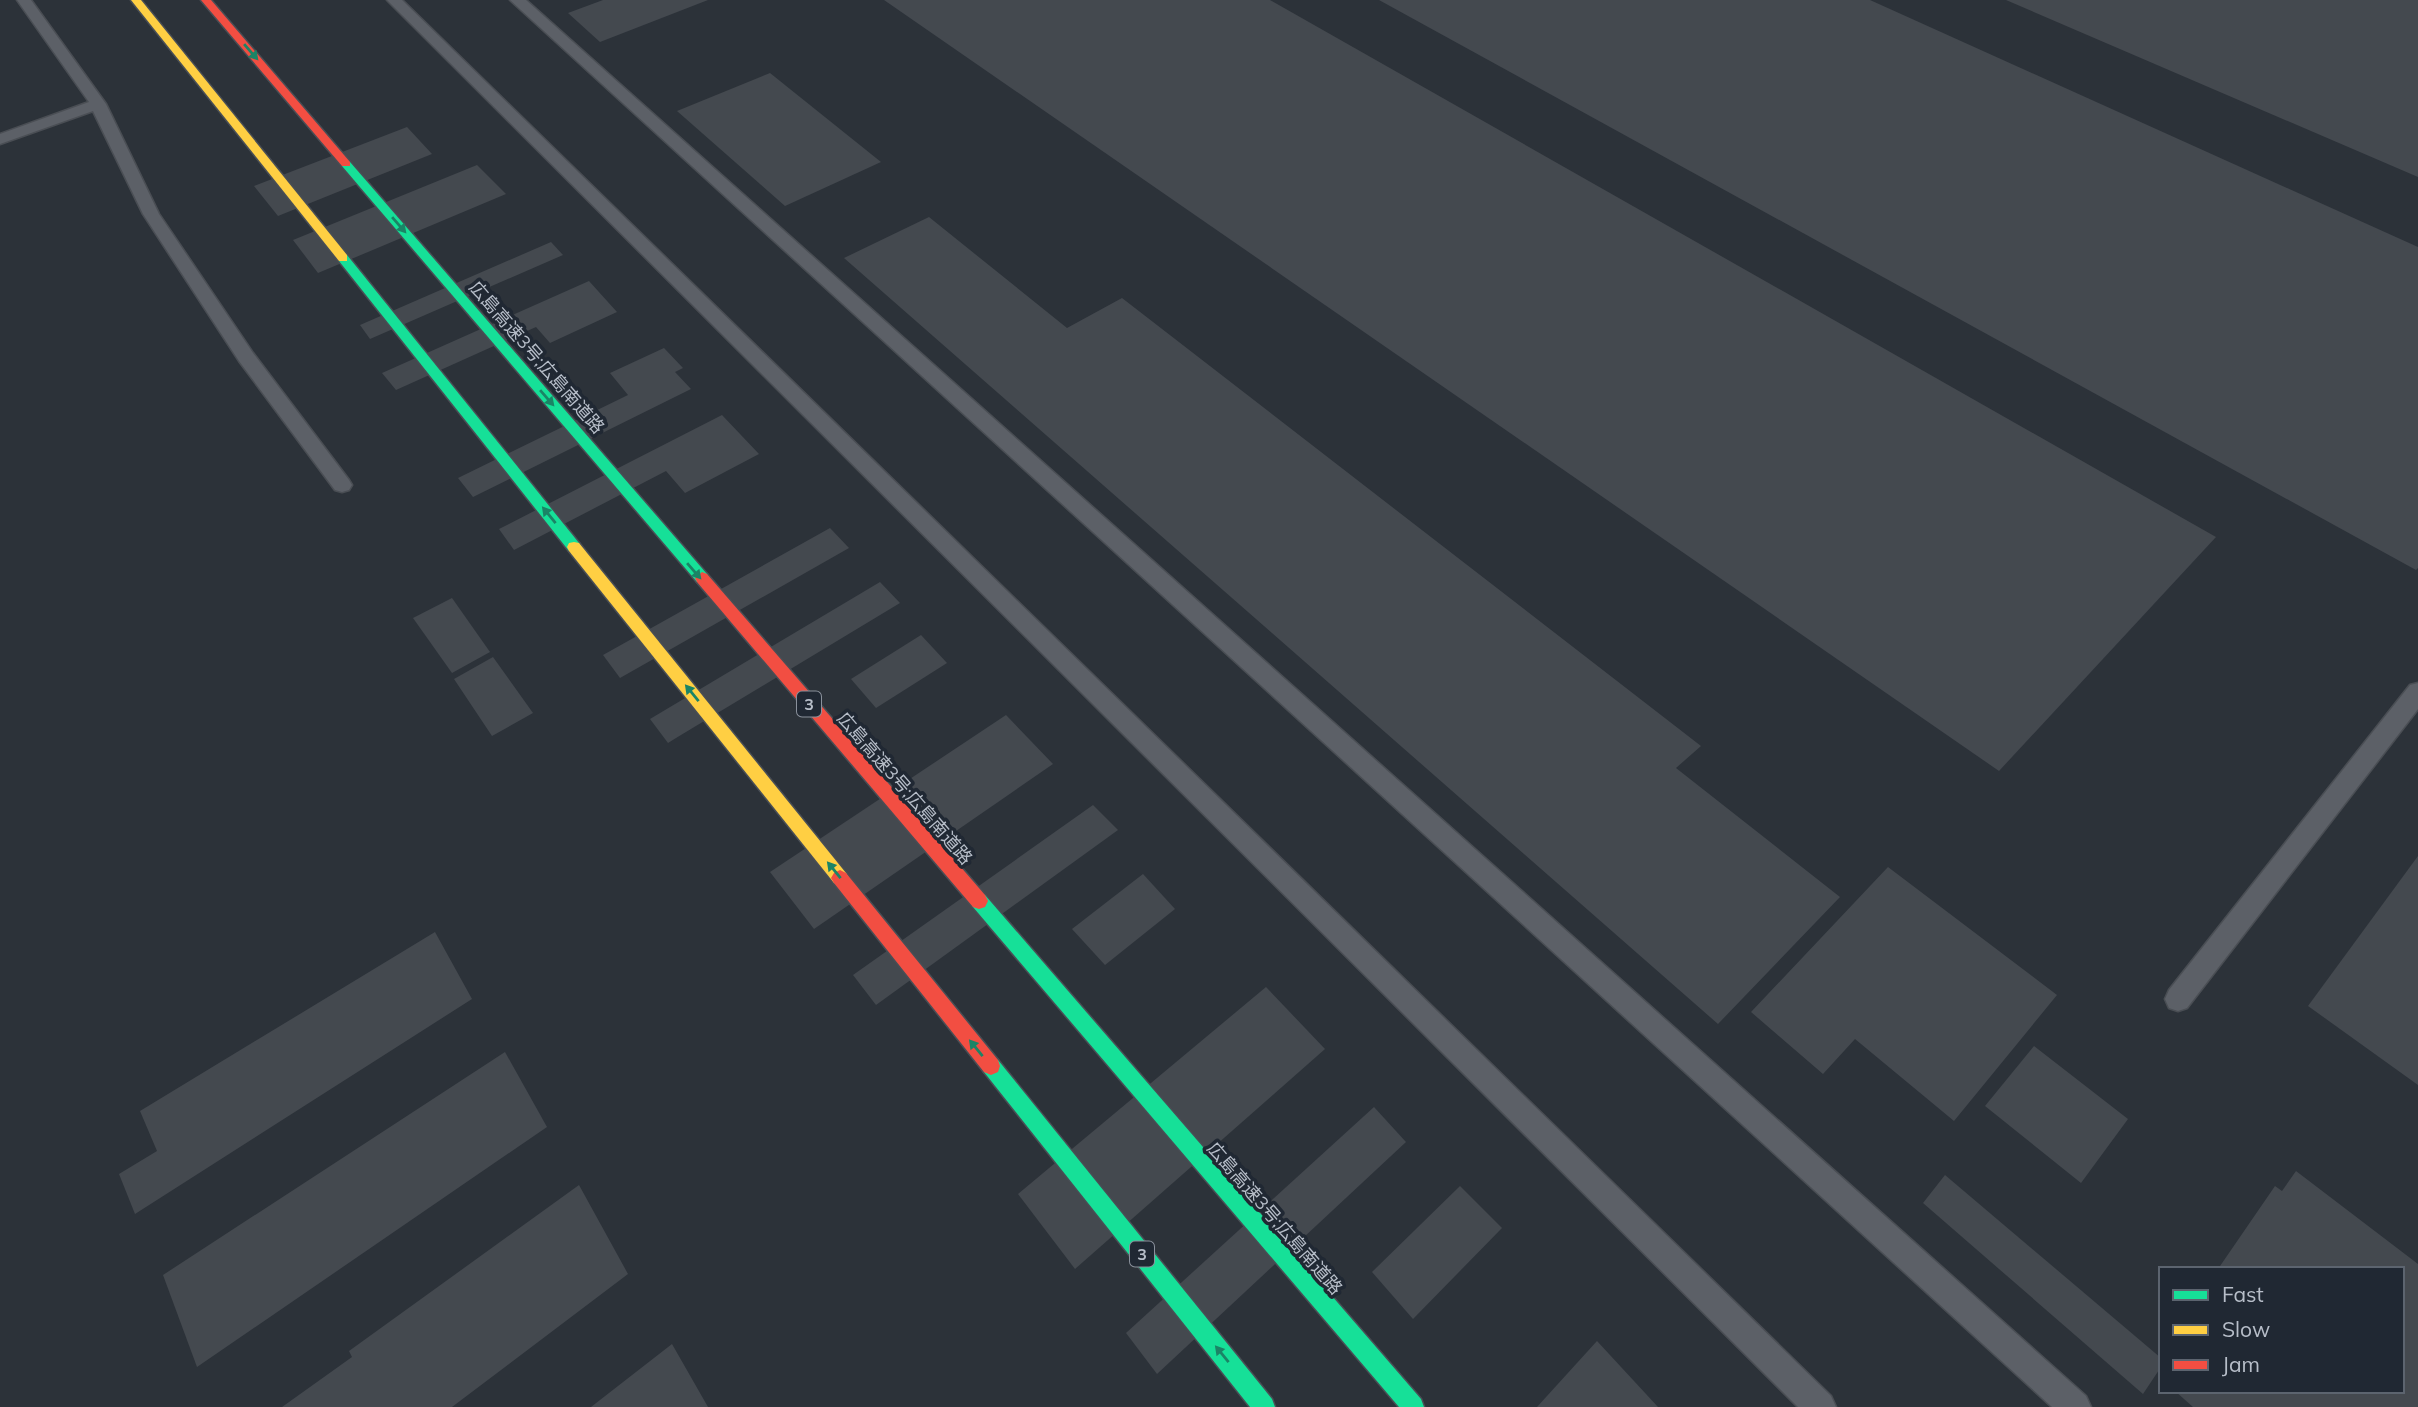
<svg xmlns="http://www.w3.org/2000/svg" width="2418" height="1407" font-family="Mulish,'Noto Sans JP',sans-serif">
	<rect width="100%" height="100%" fill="#2c3239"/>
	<!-- building -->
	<g fill="#44494f">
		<polygon points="603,0 708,0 600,42 568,13"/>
		<polygon points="884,0 1270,0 2216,537 1999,771"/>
		<polygon points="1379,0 1870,0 2418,247 2418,568 2416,570"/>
		<polygon points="2006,0 2418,0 2418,177"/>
		<polygon points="770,73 881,162 785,206 677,111"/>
		<polygon points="407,127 432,154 278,216 254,186"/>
		<polygon points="477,165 506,194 318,273 293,240"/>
		<polygon points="929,217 1067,328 1122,298 1701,746 1676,768 1840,897 1718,1024 844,258"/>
		<polygon points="551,242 563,255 370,339 360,325"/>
		<polygon points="589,281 617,312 550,343 536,327 396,390 382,373"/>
		<polygon points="664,348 683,368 675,372 691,389 473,497 458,478 628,395 610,373"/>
		<polygon points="722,415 759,454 685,493 666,471 514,550 499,529"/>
		<polygon points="830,528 849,548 620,678 603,655"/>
		<polygon points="880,582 900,603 676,738 668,743 650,719"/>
		<polygon points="452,598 490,652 452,673 413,618"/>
		<polygon points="921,635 947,663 876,708 851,679"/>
		<polygon points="493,657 533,713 492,736 454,679"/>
		<polygon points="1006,715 1053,764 814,929 770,872"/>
		<polygon points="1093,805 1118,830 876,1005 853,975"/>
		<polygon points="2418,856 2418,1085 2308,1006"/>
		<polygon points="1888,867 2057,995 1954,1121 1855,1039 1823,1074 1751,1012"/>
		<polygon points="1143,874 1175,909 1105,965 1072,929"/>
		<polygon points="435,932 472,999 135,1214 119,1174 157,1151 140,1111"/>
		<polygon points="1266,987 1325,1049 1075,1269 1018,1194"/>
		<polygon points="2034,1046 2128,1119 2081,1183 1985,1106"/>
		<polygon points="505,1052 547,1127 197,1367 163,1275"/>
		<polygon points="1374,1107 1406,1142 1157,1374 1126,1333"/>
		<polygon points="2296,1171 2418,1264 2418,1407 2193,1407 2175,1391 2402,1391 2402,1269 2218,1269 2275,1186 2282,1191"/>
		<polygon points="1945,1175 2161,1358 2161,1367 2143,1394 1923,1203"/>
		<polygon points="579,1185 628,1274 452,1407 282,1407 352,1357 349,1351"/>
		<polygon points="1460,1186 1502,1228 1413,1319 1372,1272"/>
		<polygon points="1597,1341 1658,1407 1537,1407"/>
		<polygon points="672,1344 708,1407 591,1407"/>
	</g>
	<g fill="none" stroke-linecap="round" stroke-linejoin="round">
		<defs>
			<g id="lane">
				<polygon points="17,0 31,0 106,104 159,214 253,353 349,480 352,485 349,490 342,492 335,490 239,361 143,214 93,111 0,144 0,134 89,102"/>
				<polygon points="387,0 402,0 1831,1396 1836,1407 1798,1407"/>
				<polygon points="510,0 526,0 2086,1396 2091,1407 2052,1407"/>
				<polygon points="2418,683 2418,709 2187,1008 2178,1011 2169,1008 2165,999 2169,990 2410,685"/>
			</g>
			<g id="fast">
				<polygon points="346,161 350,162 707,574 709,578 707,582 697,582 342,166 342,162"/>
				<polygon points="343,254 347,255 579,543 581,547 579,551 569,551 339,261 339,255"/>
				<polygon points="979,893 985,895 1421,1399 1424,1407 1399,1407 973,907 970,901 973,895"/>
				<polygon points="991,1057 998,1060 1272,1399 1275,1407 1250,1407 984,1072 982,1066 984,1060"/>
			</g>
			<g id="slow">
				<polygon points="131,0 141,0 347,255 347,261 339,261"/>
				<polygon points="574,542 579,543 846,873 849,878 846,883 840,886 834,883 569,551 567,547 569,543"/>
			</g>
			<g id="jam">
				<polygon points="201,0 211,0 350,162 350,166 342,166"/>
				<polygon points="702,572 707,574 985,895 988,901 985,907 979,909 973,907 697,582 695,578"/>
				<polygon points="840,870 846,873 998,1060 1000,1066 998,1072 991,1075 984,1072 834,883 831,878 834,873"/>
			</g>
		</defs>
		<!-- lane casing -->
		<use href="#lane" stroke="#4a4e54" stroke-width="3"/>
		<!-- fast casing -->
		<use href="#fast" stroke="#494e55" stroke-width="3"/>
		<!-- slow casing -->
		<use href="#slow" stroke="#494e55" stroke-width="3"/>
		<!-- jam casing -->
		<use href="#jam" stroke="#494e55" stroke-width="3"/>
		<!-- lane -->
		<use href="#lane" fill="#5c6067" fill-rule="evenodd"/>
		<!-- fast -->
		<use href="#fast" fill="#16e098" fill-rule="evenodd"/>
		<!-- slow -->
		<use href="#slow" fill="#ffcf43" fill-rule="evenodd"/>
		<!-- jam -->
		<use href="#jam" fill="#f24e42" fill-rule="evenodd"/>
	</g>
	<!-- one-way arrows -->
	<defs><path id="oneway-solid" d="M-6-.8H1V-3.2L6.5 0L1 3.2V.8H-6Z" transform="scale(1.75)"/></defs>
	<g fill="#1b8466">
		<use href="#oneway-solid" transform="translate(251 52) rotate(49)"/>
		<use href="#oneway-solid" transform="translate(399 225) rotate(49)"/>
		<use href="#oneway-solid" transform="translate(547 398) rotate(49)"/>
		<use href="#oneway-solid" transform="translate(549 515) rotate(-129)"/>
		<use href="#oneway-solid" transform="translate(694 571) rotate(49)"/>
		<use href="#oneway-solid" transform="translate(692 693) rotate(-129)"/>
		<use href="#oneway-solid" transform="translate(834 870) rotate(-129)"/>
		<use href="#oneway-solid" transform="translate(976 1048) rotate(-129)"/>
		<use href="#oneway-solid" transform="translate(1222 1354) rotate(-129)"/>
	</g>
	<g text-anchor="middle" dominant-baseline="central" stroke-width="7" stroke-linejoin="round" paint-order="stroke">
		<!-- shield labels -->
		<g fill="#202833" stroke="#8a919c" stroke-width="2">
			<rect x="797" y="691.5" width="24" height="25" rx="5"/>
			<rect x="1130" y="1241.5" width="24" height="25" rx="5"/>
		</g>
		<g font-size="16" font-weight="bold" fill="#b7bec9">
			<text x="809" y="704">3</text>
			<text x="1142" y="1254">3</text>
		</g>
		<!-- street labels -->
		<g font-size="18" fill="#b7bec9" stroke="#202833">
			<text transform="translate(537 357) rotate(49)">広島高速3号;広島南道路</text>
			<text transform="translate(905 788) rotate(49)">広島高速3号;広島南道路</text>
			<text transform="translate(1275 1218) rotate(49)">広島高速3号;広島南道路</text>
		</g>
	</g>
	<!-- legend -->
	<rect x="2159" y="1267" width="245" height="126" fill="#202833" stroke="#5c646f" stroke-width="2"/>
	<rect x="2173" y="1290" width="35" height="10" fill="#16e098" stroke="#5c646f" stroke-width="2"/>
	<text x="2222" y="1302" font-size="21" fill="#b7bec9">Fast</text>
	<rect x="2173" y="1325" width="35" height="10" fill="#ffcf43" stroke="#5c646f" stroke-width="2"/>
	<text x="2222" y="1337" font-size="21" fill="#b7bec9">Slow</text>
	<rect x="2173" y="1360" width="35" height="10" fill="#f24e42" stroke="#5c646f" stroke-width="2"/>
	<text x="2222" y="1372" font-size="21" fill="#b7bec9">Jam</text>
</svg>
